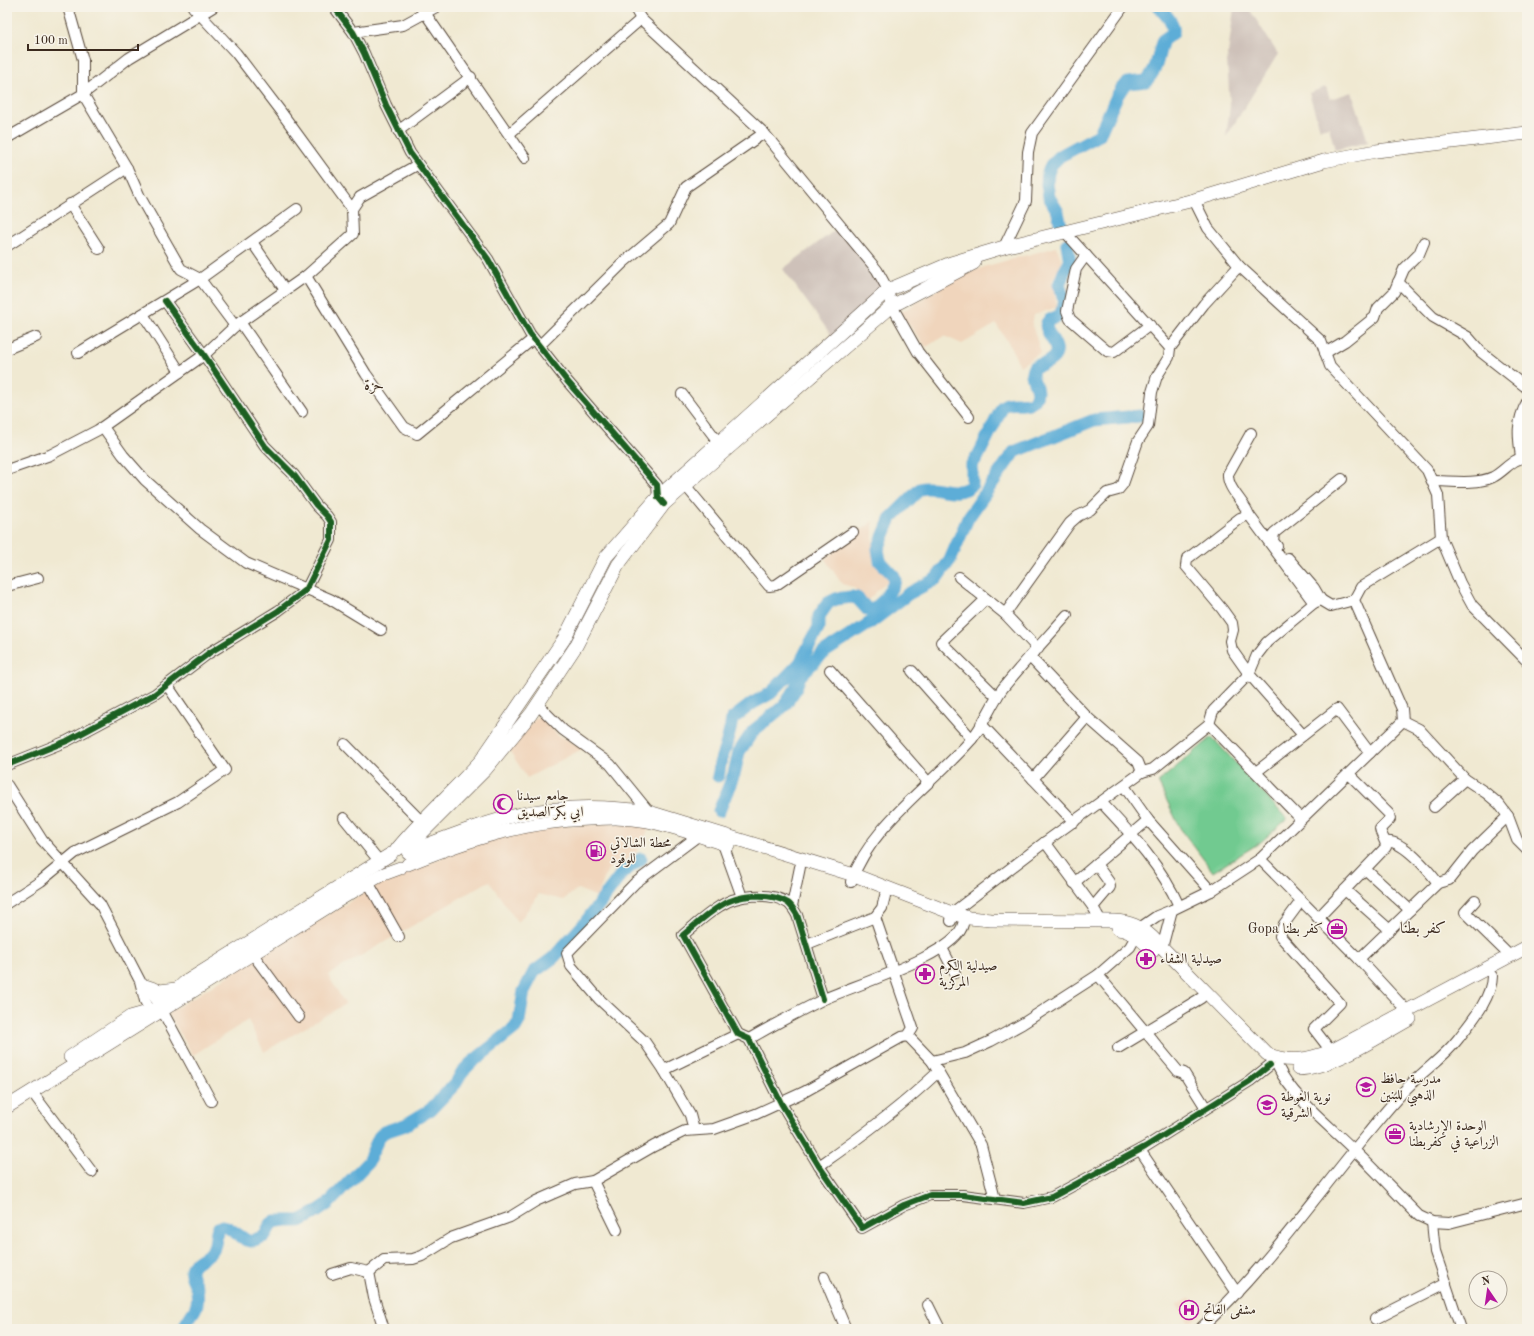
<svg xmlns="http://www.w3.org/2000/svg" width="1534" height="1336" font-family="'Old Standard TT',Amiri,serif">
	<rect width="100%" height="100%" fill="#f7f3e8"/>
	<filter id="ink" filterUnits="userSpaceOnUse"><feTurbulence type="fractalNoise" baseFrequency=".025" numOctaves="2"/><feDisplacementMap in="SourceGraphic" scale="8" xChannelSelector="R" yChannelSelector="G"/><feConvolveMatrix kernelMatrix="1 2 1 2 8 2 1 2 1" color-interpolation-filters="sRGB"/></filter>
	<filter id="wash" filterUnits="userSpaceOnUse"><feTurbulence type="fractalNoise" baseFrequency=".012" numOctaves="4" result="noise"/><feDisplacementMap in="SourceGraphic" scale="16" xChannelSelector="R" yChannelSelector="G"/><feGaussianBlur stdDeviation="0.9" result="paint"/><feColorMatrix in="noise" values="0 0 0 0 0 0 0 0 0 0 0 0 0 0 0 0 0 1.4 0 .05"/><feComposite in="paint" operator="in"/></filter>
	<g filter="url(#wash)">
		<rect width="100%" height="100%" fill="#f0e9d2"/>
		<!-- built -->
		<g fill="#f0d5bc">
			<polygon points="1057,247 1062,262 1052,281 1057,307 1034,315 1032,325 1041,352 1020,366 1008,342 996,324 962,344 944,336 926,347 900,313 957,277 987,266"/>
			<polygon points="873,521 873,563 889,579 867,601 853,587 842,584 825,559"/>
			<polygon points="538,716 559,736 584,748 527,778 508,748"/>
			<polygon points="622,823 650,827 636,853 624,862 608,869 597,897 578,889 563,900 539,894 518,923 489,881 328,975 345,1004 264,1052 248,1020 193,1055 168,1013 375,886 465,848 514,832 556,826"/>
			<polygon points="1190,1298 1202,1314 1189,1322 1177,1305"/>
		</g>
		<!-- industrial -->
		<g fill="#cec1b9">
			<polygon points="1248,7 1278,54 1226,137 1230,106 1227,61 1234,8"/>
			<polygon points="1326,87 1330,99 1352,92 1368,142 1335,150 1329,127 1320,129 1309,93"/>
			<polygon points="835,230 860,252 881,282 876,299 834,339 783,269"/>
		</g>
		<!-- green -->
		<polygon fill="#71ca90" stroke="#567a57" points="1212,737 1287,819 1261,842 1213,872 1180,828 1158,782"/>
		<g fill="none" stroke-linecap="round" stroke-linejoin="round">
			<!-- river -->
			<g stroke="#5dadd7" stroke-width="13">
				<path d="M1061,227L1058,212L1049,197L1047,184L1048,173L1051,165L1060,156L1099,135L1117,96L1122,88L1128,83L1146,81C1159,68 1157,55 1163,40L1173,33C1175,22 1165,15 1159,7"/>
				<path d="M718,776C720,770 719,765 721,760C726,746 730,734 732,719L753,703L771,693L800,663L819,627V616L828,603L836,599L851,597L857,598L868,610H873L885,599L895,581L894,576L880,561L878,549L891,518L920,489C936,484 957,499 972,485V464L978,456L1003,406C1013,399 1030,408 1035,399C1042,387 1027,379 1034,367C1037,365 1042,365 1046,363C1078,347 1022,325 1060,316L1065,302L1059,285L1064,272L1070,262L1067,244"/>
				<polyline points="719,811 734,774 739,752 753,731 784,706 795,690 800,676 823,653 867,625 908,594 936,579 950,560 968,518 1014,452 1094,420 1140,416"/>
				<path d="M184,1329C190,1310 200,1314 197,1290C196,1283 188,1275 192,1267C196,1259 209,1257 213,1249C217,1243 215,1235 218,1228L222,1226L227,1227L246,1240L251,1241L265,1236L271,1224L275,1221H300L315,1213L328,1204L368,1162L379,1137L384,1132L405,1125L430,1110L456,1083L462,1072L471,1063L515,1028L519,1021L524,991L534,972L553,958L585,923L623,872L641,859"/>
			</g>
		</g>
	</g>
	<g filter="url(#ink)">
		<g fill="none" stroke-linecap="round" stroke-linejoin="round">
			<defs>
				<g id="minor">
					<polyline points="68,7 83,60 83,94 127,168 140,197 181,269 200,279 235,326"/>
					<polyline points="193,7 236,53 281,112 352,209"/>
					<polyline points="334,7 353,32 364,53 386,105 410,153 488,259 530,334 567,381 657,485 658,497 662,502"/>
					<polyline points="421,7 525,158"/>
					<polyline points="634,7 641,19 764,133 877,270 888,290 892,306 918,352 969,417"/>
					<polyline points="353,32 403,25 436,7"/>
					<polyline points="398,131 471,77"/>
					<polyline points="509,134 641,19"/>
					<polyline points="7,138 83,94 129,58 213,7"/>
					<polyline points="1194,200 1208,228 1239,266 1321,341 1330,366 1427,470 1438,495 1441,538 1460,583 1472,605 1527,661"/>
					<polyline points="70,204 99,249"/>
					<polyline points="1065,232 1170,348"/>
					<polyline points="252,242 285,290"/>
					<polyline points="7,246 127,168"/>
					<polyline points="1004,247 1026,201 1028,152 1032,133 1123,7"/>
					<polyline points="1086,255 1076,269 1067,311 1070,319 1107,351 1114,352 1150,325"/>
					<polyline points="306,276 366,374 404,427 417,434 533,339"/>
					<polyline points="1398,282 1433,317 1468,337 1481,352 1527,388"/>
					<polyline points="143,314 180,372"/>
					<polyline points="240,322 302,412"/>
					<polyline points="539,346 623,263 669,224 686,187 764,133"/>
					<polyline points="7,349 36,337"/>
					<polyline points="78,353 200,279 297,209"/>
					<polyline points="1325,353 1345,341 1375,317 1378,308 1394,292 1404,269 1419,254 1424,242"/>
					<polyline points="682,394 719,443"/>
					<polyline points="103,427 123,455 145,480 200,529 246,563 330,599 381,630"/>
					<path d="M1251,433L1228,474C1227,489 1244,501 1249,515L1314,603"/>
					<path d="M1521,457C1518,436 1516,422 1527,402"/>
					<polyline points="7,470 50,455 98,430 204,355 235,326 306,276 353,234 352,209 360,197 417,165"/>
					<path d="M1433,481C1451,481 1476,485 1493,477C1505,471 1512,458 1527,457"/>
					<polyline points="685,485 769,586 776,585 853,532"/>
					<polyline points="1249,515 1240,518 1187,559 1186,566 1222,609 1232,623 1233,630 1230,641 1232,650 1249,674 1303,735"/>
					<polyline points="1441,538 1361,587 1354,600 1402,709 1403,721 1419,729 1465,779 1486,793 1499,804 1508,816 1517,840 1527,850"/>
					<polyline points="1277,546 1273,541 1274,533 1342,479"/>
					<polyline points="1288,558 1314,588 1321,600"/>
					<polyline points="959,577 1005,614 1038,649"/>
					<polyline points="7,586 38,578"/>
					<polyline points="986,599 941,642 997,697"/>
					<polyline points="1005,614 1070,523 1078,516 1090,510 1107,493 1118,490 1123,484 1138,441 1148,426 1152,392 1157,376 1169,357 1170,348 1204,304 1239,266"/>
					<polyline points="1030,657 1087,717 1138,762 1142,772"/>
					<polyline points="830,670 928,782"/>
					<polyline points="912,671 972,739"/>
					<polyline points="537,704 563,730 610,764 649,812"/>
					<polyline points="981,724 1074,822"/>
					<polyline points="1209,724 1301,819"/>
					<polyline points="345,744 421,821"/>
					<polyline points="7,765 67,741 155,694 209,653 278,611 306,590 331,540 331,522 327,516 316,505 294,475 265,446 204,355 165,301"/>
					<polyline points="1256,772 1337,709 1370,753"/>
					<polyline points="1033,779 1087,717"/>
					<polyline points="7,785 42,840 100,904 140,981 145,1001 153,1015"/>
					<polyline points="1124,786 1148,820 1211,891"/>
					<path d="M1101,802C1131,834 1161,865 1179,906"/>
					<polyline points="1434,807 1465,779"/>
					<polyline points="344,818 380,862"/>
					<polyline points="1045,842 1093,907 1101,921"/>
					<path d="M1386,842C1402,839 1429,871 1438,883"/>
					<polyline points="723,844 742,897"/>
					<polyline points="1260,859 1359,959 1407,1011"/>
					<polyline points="1365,869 1410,910"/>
					<polyline points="368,882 399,937"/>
					<path d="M851,882C872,823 931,786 971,740C984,725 991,704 1003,688C1023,663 1045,640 1067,615"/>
					<polyline points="1074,883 1148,820"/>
					<polyline points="1345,890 1390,930"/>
					<polyline points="1301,901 1284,924 1280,936 1340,1003 1314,1029 1331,1051"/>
					<polyline points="1475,901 1465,912 1510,956"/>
					<polyline points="7,903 41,881 75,853 178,802 225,770 167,685"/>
					<polyline points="792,906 800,867"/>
					<polyline points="1093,907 1110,887 1109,882 1096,864"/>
					<path d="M1318,918L1386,847C1386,840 1381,836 1380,829L1390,819L1389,814L1349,774"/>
					<polyline points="951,921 952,913 1045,842 1142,772 1153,769 1209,724 1213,711 1249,674 1257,655 1267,642 1314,603 1321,600 1331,606 1354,600"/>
					<polyline points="807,944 875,917 882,908 885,896"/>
					<polyline points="942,948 955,973"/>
					<polyline points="1162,948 1172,910"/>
					<polyline points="252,953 299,1017"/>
					<polyline points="1359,959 1438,883 1449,880 1472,851 1508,816"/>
					<polyline points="1098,975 1178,1071 1184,1073 1206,1108"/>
					<polyline points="145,986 157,1001 211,1101"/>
					<path d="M823,999L797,915C794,910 792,906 788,903C770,891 736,895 720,906C707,914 695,925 683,935L738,1034L749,1039L781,1103L819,1166L862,1228L904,1205L930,1195H963L1024,1203L1052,1197L1145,1147L1250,1081L1270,1065"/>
					<polyline points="908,1036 932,1061 981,1145 995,1199"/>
					<path d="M749,1039C773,1025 798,1012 822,1000C851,986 957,955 963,924"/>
					<polyline points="1118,1048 1201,998"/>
					<polyline points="932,1061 965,1053 991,1041 1022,1024 1098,975 1130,947 1141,927 1157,916 1172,910 1211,891 1260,859 1403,721"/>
					<path d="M1278,1067C1292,1097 1330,1126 1354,1150C1376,1171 1397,1194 1419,1216L1432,1222L1449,1223L1527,1203"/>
					<polyline points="664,1070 738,1034"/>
					<polyline points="32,1092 92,1172"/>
					<polyline points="694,1130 690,1115 664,1070 645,1042 599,999 571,966 567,953 635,883 698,836"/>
					<polyline points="1140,1150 1237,1293"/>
					<path d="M819,1166C861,1137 901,1107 938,1072"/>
					<polyline points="593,1181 617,1230"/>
					<polyline points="1432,1222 1435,1252 1461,1329"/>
					<polyline points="369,1272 384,1260 413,1259 422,1256 451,1238 510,1217 536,1201 575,1184 593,1181 654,1146 685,1131 714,1129 756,1114 804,1092 902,1037 908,1036 913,1028 875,917"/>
					<polyline points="369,1272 374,1298 384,1329"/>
					<polyline points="332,1274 351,1268 369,1272"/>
					<polyline points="824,1277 846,1329"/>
					<polyline points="928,1305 940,1329"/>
					<polyline points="1375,1319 1446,1283"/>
					<path d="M1200,1329C1264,1271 1313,1199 1368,1133C1382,1116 1396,1098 1412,1083C1427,1068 1445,1056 1458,1039C1471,1022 1492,998 1492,976"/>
				</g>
				<g id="major">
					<polyline points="410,845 485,770 531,714 576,646 618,565 664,504 892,306 974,263"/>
					<path d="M397,849C423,817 455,790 482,759L564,639L606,557L658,497L888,290L951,263L1004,247L1194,200L1324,161L1376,151L1527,133"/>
					<path d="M408,852C445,838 482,823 521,814C562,806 608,806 649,812L854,875L952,913L969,918L991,920L1114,921C1130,922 1140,926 1152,937L1267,1054C1290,1064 1309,1059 1331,1051L1527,947"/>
					<path d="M408,864C467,840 525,821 589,819C609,818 627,817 647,821C674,826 701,837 728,845"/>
					<path d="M1118,929C1133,931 1142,940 1153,951"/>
					<polyline points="145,986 160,991 176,989"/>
					<polyline points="70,1057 130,1017 155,1010 184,983 391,854"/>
					<path d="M1298,1069C1333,1068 1379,1036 1410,1019"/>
					<polyline points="7,1107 342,898 381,875 400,868"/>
				</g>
			</defs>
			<!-- minor casing -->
			<use href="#minor" stroke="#564739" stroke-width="12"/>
			<!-- major casing -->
			<use href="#major" stroke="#564739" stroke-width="14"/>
			<!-- minor -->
			<use href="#minor" stroke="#fff" stroke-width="10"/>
			<!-- major -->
			<use href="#major" stroke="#fff" stroke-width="13"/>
			<defs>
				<g id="cycleway">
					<polyline points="334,7 353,32 364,53 386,105 410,153 488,259 530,334 567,381 657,485 658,497 664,504"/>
					<polyline points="7,765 67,741 155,694 209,653 278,611 306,590 331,540 331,522 327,516 316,505 294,475 265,446 204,355 165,301"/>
					<path d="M823,999L797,915C794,910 792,906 788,903C770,891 736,895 720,906C707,914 695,925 683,935L738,1034L749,1039L781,1103L819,1166L862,1228L904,1205L930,1195H963L1024,1203L1052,1197L1145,1147L1250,1081L1270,1065"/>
				</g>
			</defs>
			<!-- cycleway casing -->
			<use href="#cycleway" stroke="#f7f3e8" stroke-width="8"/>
			<!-- cycleway -->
			<use href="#cycleway" stroke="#1b5e20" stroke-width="6"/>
		</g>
	</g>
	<!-- icons -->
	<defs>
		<symbol id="mosque-ring" viewBox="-11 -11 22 22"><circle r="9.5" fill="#f7f3e8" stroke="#b5179e" stroke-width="1.5"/><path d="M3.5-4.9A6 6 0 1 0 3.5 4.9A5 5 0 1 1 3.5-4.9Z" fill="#b5179e"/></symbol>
		<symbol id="fuel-ring" viewBox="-11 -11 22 22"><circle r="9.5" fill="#f7f3e8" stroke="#b5179e" stroke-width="1.5"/><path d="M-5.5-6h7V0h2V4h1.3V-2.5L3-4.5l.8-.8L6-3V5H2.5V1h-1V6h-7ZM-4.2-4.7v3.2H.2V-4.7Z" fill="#b5179e"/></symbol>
		<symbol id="office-ring" viewBox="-11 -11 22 22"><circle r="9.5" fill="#f7f3e8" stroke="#b5179e" stroke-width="1.5"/><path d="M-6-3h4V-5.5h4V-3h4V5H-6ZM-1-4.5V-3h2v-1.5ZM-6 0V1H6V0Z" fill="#b5179e"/></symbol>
		<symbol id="pharmacy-ring" viewBox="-11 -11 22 22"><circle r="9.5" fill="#f7f3e8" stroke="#b5179e" stroke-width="1.5"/><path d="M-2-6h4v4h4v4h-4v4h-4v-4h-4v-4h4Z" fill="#b5179e"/></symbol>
		<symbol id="school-ring" viewBox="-11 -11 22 22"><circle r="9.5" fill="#f7f3e8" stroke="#b5179e" stroke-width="1.5"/><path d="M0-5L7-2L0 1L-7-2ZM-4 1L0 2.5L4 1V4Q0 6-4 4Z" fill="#b5179e"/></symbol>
		<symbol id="hospital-ring" viewBox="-11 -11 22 22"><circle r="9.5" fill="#f7f3e8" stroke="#b5179e" stroke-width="1.5"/><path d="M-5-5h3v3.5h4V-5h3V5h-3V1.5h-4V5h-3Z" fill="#b5179e"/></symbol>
	</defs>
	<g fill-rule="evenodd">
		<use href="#mosque-ring" x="492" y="793" width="22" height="22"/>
		<use href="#fuel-ring" x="585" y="840" width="22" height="22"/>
		<use href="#office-ring" x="1326" y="918" width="22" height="22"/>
		<use href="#pharmacy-ring" x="1135" y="948" width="22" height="22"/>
		<use href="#pharmacy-ring" x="914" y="963" width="22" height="22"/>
		<use href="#school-ring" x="1355" y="1076" width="22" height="22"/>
		<use href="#school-ring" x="1256" y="1094" width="22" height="22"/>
		<use href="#office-ring" x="1384" y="1123" width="22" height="22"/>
		<use href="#hospital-ring" x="1178" y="1299" width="22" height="22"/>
	</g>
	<g text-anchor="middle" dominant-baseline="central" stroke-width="3" stroke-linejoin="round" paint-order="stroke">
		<!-- poi labels -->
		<g font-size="14" fill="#3b2a1e" stroke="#f7f3e8" text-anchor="start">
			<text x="517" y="796">جامع سيدنا<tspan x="517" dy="16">ابي بكر الصديق</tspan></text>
			<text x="610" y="843">محطة الشالاتي<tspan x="610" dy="16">للوقود</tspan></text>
			<text x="1323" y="929" text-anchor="end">Gopa كفر بطنا</text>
			<text x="1160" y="959">صيدلية الشفاء</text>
			<text x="939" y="966">صيدلية الكرم<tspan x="939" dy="16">المركزية</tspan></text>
			<text x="1380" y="1079">مدرسة حافظ<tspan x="1380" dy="16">الذهبي للبنين</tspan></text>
			<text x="1281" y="1097">نوية الغوطة<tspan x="1281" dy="16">الشرقية</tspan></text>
			<text x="1409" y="1126">الوحدة الإرشادية<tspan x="1409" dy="16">الزراعية في كفربطنا</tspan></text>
			<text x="1203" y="1310">مشفى الفاتح</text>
		</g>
		<!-- quarter labels -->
		<g font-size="16" fill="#3b2a1e" stroke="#f7f3e8">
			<text x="374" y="386">حزة</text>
			<text x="1423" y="929">كفر بطنا</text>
		</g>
	</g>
	<!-- margin -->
	<rect width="1534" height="1336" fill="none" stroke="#f7f3e8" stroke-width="24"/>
	<!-- north arrow -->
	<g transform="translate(1488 1290) rotate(347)"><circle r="19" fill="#f7f3e8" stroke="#aca397"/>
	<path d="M0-3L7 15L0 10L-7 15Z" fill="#b5179e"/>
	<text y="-6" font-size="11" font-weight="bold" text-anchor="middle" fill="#3b2a1e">N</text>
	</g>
	<!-- scale -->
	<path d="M28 44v6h110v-6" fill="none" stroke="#3b2a1e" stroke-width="2"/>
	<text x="34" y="44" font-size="12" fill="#3b2a1e" stroke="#f7f3e8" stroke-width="3" paint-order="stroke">100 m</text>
</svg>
